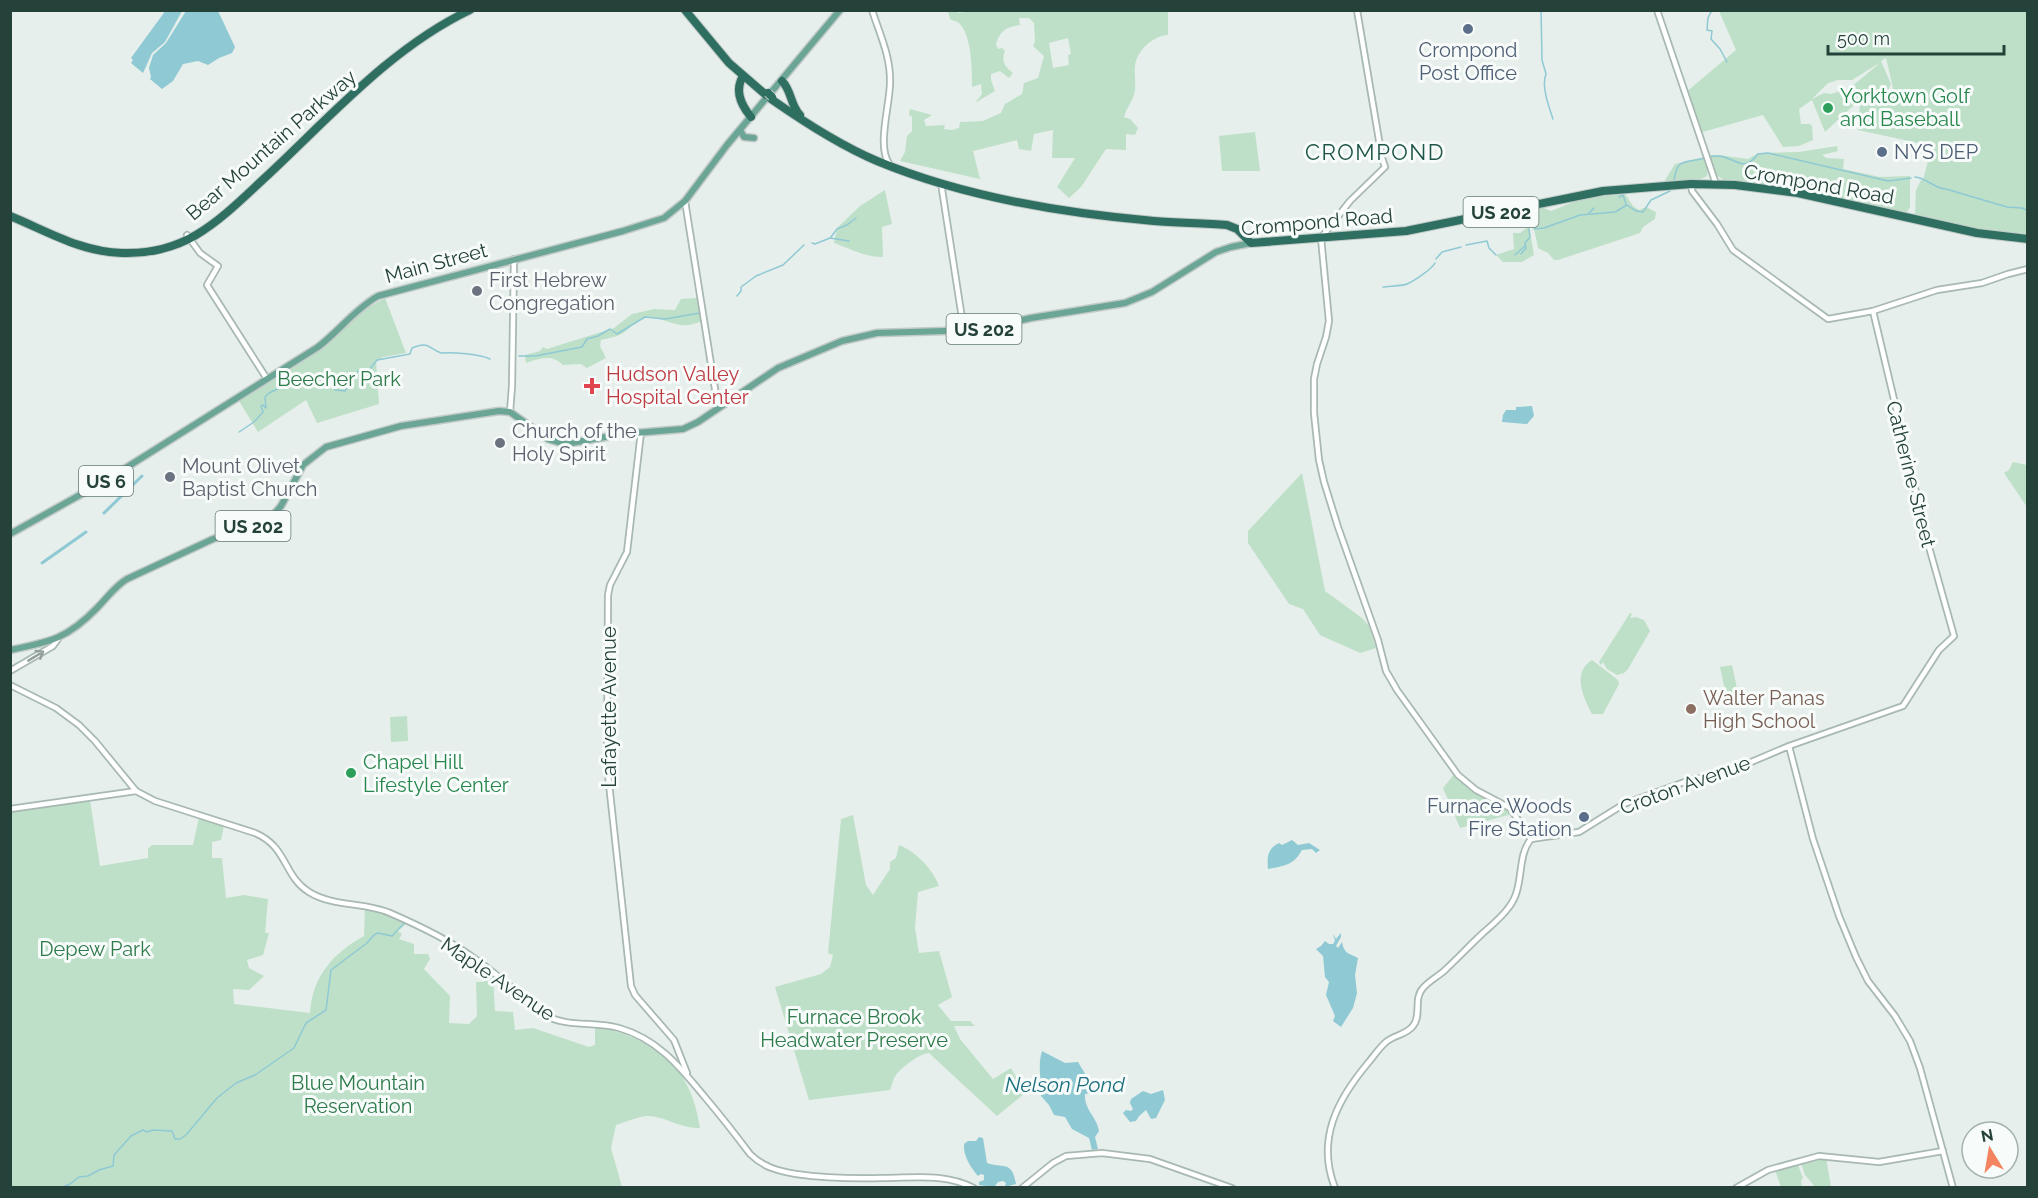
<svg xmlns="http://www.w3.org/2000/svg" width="2038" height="1198" font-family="Raleway,sans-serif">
	<rect width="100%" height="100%" fill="#e6efeb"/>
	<!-- green -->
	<g fill="#bfe0c8" fill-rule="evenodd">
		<path d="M978,10L1168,11V35C1153,36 1137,50 1135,66C1134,74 1136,82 1135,90C1134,100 1126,108 1124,117L1130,119L1138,128L1135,135L1126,134V150L1106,149L1081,187L1069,198L1057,187L1075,158H1052L1053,130L1034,134L1031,151L1019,149L1017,140L973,151L980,179L900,161L905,152L907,136L912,131V117L909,115L910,109L932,115L924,120L926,126L945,125L944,129L952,130L959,128L960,122L983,121L1001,113L1005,104L1022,94L1024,83L1038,78L1044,56L1033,46L1035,41L1034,23L1029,18H1019L1020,25C1006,27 1000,31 996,44L998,49L1002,48L1005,51C1001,61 1005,67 1013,73L1009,78L1000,71L991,74V80L995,91L975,103L982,94L981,84L972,87C972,71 972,35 959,23C956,21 953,21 950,19L948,11H957L958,13ZM1068,38L1071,54L1068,55L1069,65L1053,68L1049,43Z"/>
		<path d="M1719,11H2027V235L1991,233L1915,214L1916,190L1921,180H1923L1932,146L1858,130L1860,104L1891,92L1893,88L1886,58L1881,61L1891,84L1887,93L1856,103L1825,132L1812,100L1799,109L1801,124H1810L1812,126L1813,140L1799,146L1783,147L1763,115L1699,133L1685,93L1736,50ZM1881,62L1850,88L1831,94L1824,93L1812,99L1828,83L1838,80H1852Z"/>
		<polygon points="1255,132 1260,171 1222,171 1219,136"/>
		<polygon points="1837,146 1838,151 1822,155 1826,158 1844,159 1843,169 1880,177 1910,176 1910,207 1907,212 1890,210 1756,183 1724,180 1716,175 1709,155 1718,155 1748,159 1758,153 1799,152"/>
		<polygon points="1704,157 1708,167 1707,176 1701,179 1664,182 1675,164"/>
		<path d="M885,190L892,224L882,227L883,257C865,257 851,249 834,243L837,228L860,206Z"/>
		<polygon points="1623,191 1633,206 1639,210 1646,207 1656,212 1655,219 1643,227 1640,233 1558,260 1554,260 1548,253 1538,248 1530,209 1541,207 1551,211 1583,198"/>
		<polygon points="1529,226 1534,255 1522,262 1503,262 1496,255 1514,249 1513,233 1520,233"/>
		<polygon points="385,298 406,353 383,357 376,362 379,404 317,423 306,400 258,432 239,401 322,349 366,309"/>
		<path d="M697,298L701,321C679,333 665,316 646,318C636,319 631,328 623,333C617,337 608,338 601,340L600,346L606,358L587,368L581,364L563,365C552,354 540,358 526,363L525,355L540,351L543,347L547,349L614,328L632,314L654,309L675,310L681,299Z"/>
		<polygon points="2013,462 2027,465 2027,507 2004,473 2009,470"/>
		<polygon points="1302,473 1325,591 1362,618 1369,626 1376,648 1360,653 1320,635 1303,609 1289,604 1248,543 1248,531"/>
		<polygon points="1630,613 1632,614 1630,618 1636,617 1644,620 1650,631 1628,669 1624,673 1617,675 1607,669 1603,662 1601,665 1599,662"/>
		<path d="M1592,660L1618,680L1619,684L1603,714H1592C1584,698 1571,673 1592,660Z"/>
		<polygon points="1732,665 1740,702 1728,705 1720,667"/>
		<polygon points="407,716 408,741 391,742 390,717"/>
		<polygon points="1455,773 1464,783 1508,808 1512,814 1460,828 1443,788"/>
		<path d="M90,800L100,866L148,858V849L152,845H193L199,817L224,825L221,840L212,842V858H222L226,898L244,895L268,899L265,933H269L263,955L247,960L249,968L264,976L249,990L233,989L234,1004L310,1013C312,977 333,953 364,936L365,907L371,908L406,924L398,931L402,934L399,939L414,944V954H428L430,959L424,969L450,996L449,1023L469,1024L477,1016L476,982H484V971L493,975L495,1011L513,1012L515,1030L533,1028L589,1047L595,1045V1026C654,1039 691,1064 700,1128C681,1129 667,1117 649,1116C639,1116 626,1122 616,1125L611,1148L622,1187H11L10,812Z"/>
		<path d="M853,815L866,885L873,895L890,869V862L896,858L899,845C915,851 933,869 939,886L918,892L915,928L919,953L939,951L952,997L938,1005L951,1021H970L975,1026H954L960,1039L993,1079L1011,1068L1025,1093L997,1116L929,1053C920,1053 901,1068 896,1075C893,1079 892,1085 890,1090L809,1100L775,987L821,974L830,967L833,955L828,953L841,819Z"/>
		<polygon points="1826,1158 1831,1187 1815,1187 1805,1175 1801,1163"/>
		<polygon points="1798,1165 1803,1178 1801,1181 1802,1187 1781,1187 1775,1170"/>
	</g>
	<!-- water -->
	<g fill="#8ec9d4">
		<polygon points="166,10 182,11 165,42 152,53 143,73 131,63 133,60 131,58"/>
		<polygon points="186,11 218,11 235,47 232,53 219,58 208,65 198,61 183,64 173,81 162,89 150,79 151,77 149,68 153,55 166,43"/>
		<polygon points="1532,406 1534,416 1527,424 1502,422 1503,415 1506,410 1516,410 1516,407"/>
		<path d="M1292,840L1298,845L1309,843L1320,850L1316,853L1312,849L1302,850C1294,865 1284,866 1268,869C1267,857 1267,849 1279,843L1282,845Z"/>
		<path d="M1341,933V937L1336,946L1338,948L1342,942C1344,954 1349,953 1358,958L1355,975L1357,993L1353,1008L1341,1027L1333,1021L1335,1016L1326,995L1329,982L1325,977L1323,956L1316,949L1321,946L1325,941L1329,944H1333L1335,941L1333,934L1336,939Z"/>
		<path d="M1042,1051L1065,1063L1078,1062L1096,1092L1085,1094C1084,1110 1097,1117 1099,1131L1095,1137L1098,1149L1092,1150L1089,1138L1072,1129L1065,1117L1054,1115L1049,1105L1041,1096C1042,1081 1037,1066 1042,1051Z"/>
		<polygon points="1163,1090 1165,1100 1156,1118 1151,1119 1146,1110 1139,1116 1136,1121 1130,1122 1123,1113 1126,1110 1131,1111 1133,1109 1130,1103 1131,1099 1143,1091 1151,1094"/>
		<path d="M979,1137L983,1138L987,1163C1002,1169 1012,1159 1016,1184L1005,1187L1006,1183L1003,1181L998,1182L994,1187L979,1185V1182L984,1180V1175L981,1174L978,1176C971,1168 963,1156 964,1144L968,1141H976Z"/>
	</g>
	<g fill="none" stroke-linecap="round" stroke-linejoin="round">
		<!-- stream -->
		<g stroke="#8ec9d4" stroke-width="1.5">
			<path d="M1541,10L1542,60L1546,74C1541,86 1549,107 1553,119"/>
			<path d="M1713,10C1706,17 1708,22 1707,30L1712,31L1711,39L1720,49L1727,62"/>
			<path d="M1709,157C1714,156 1719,155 1724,157C1740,162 1745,171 1758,154L1768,153L1888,181L1911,178"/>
			<path d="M1915,177C1927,178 1935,189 1946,189L2007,207L2022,208L2028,211"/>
			<path d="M1674,181C1677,157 1684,164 1705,158"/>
			<polyline points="1619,197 1623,195 1626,204"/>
			<polyline points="1589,213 1594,208"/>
			<polyline points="1534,229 1544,228 1580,215 1615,212 1627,205 1636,211 1643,212 1651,200 1670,191"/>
			<polyline points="831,237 837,229 847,225 856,218"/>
			<polyline points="812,243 815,244 830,238 849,241"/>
			<polyline points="1466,245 1487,241 1489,248 1496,255"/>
			<polyline points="1521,254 1526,248 1525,243 1530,237 1529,229"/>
			<polyline points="1515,255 1525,246"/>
			<polyline points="1436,259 1442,252 1461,247"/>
			<path d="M1383,287C1389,286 1403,286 1407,284C1414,281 1432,269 1435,263"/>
			<polyline points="737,296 741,291 741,287 756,276 783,265 804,245"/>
			<polyline points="519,356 535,356 582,347 587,339 598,336 610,329 617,334 645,317 665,319 700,313"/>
			<path d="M239,432L254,422L263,412L261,406L263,405L266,408L265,397L269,393L290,383L306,381L321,384L331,380L335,390L345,391L358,371L369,370L377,360L410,354L412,348C429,341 428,348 441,353C452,352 480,354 490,359"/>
			<polyline points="60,1188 70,1184 79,1177 88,1176 99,1170 113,1166 114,1155 131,1136 143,1130 147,1132 153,1130 172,1131 175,1139 180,1139 186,1135 217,1098 236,1083 255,1075 294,1048 306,1023 326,1010 331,970 367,943 374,935 378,933 392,936 406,921"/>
		</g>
		<!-- canal -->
		<g stroke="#8ec9d4" stroke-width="3">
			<polyline points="104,513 142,476"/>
			<polyline points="42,563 86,532"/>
		</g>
		<defs>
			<g id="minor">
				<path d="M872,10C880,35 891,57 890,83C890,105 876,148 890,165"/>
				<polyline points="1357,10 1382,158 1385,167 1350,201 1321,238 1329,321 1326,337 1317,364 1314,379 1314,413 1319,460 1324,482 1338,527 1378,640 1386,671 1397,690 1458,775 1476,790 1510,808 1531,839"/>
				<polyline points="1657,10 1716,184"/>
				<polyline points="941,183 964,331"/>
				<polyline points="1691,184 1692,191 1717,224 1733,250 1828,319 1873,311 1937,290 1982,283 2008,274 2028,269"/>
				<polyline points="685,201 718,408"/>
				<polyline points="187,235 200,253 218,266 207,285 267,379"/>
				<polyline points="510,412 512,386 514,259"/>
				<polyline points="641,432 627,552 610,585 608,595 607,765 631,986 635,995 674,1040 687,1073"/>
				<polyline points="10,671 53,646 58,639"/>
				<path d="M10,685L56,708L79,725L95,741L136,791L155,801L255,833C288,847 283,876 309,892C333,907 365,902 390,913C413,923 450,941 471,956C497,973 519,995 543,1014C566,1028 594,1021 619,1028C658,1039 680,1067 704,1096C720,1115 735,1134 750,1154C763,1167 778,1171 796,1174C825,1178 853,1179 883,1178C915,1178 944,1173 974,1188"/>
				<polyline points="1789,746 1903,706 1939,650 1954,636 1929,547 1873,311"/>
				<polyline points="10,809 136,791"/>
				<polyline points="1531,839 1579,832 1624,804 1690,780 1723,774 1789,746 1813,839 1839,916 1856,957 1868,981 1895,1016 1910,1041 1920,1068 1953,1188"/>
				<polyline points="1022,1188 1053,1163 1066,1156 1102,1153 1150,1159 1232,1188"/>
				<path d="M1335,1188C1316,1140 1337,1100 1368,1063C1374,1056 1379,1048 1386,1042C1394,1035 1406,1035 1413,1026C1422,1015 1413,999 1423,988C1429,981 1437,977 1444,971C1457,959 1470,945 1483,933C1492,925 1502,917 1509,907C1525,887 1516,857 1531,839"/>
				<polyline points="1736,1188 1768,1170 1819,1156 1879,1162 1943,1151"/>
			</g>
			<g id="major">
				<polyline points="740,130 744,137 754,138"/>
				<path d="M10,534L105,481L318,347C339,331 355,309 378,296L623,231L664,218L685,201L727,145L840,10"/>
				<path d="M10,650C51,642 68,638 97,608C107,598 115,586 127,579L213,539L269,520L281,506L303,465L326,447L401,426L499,411L510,412L548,439L565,444L623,434L683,429L698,422L778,368L842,341L877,333L978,330L1031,318L1125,303L1152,292L1216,252L1231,247L1251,243"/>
			</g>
			<g id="highway">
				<polyline points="685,10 729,63 766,95"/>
				<path d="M743,76C734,91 741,105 751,117"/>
				<path d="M782,81C792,91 790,105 800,115"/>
				<path d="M771,99C804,122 839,145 877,161C964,197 1060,213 1154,221C1178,223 1203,223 1227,225L1237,229L1251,243L1406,231L1603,191L1691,184L1735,185L1798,193L1977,233L2028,239"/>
				<path d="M10,216C47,231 81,252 122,253C147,254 174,248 196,235C223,219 246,195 269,174C331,116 392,47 470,10"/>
			</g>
		</defs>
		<!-- minor casing -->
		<use href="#minor" stroke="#a8b8b2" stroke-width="8"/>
		<!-- major casing -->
		<use href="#major" stroke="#c2cac8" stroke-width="9"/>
		<!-- highway casing -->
		<use href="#highway" stroke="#c2cac8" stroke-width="10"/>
		<!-- minor -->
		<use href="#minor" stroke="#fff" stroke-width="4.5"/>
		<!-- major -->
		<use href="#major" stroke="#6aa596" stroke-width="6"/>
		<!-- highway -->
		<use href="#highway" stroke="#2f6f62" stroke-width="8"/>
		<defs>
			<polyline id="highway-bridge" points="768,93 772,97"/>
		</defs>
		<!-- highway-bridge casing -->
		<use href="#highway-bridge" stroke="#c2cac8" stroke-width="10" stroke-linecap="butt"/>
		<!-- highway-bridge -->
		<use href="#highway-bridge" stroke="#2f6f62" stroke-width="8"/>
	</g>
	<!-- one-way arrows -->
	<defs><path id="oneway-shaft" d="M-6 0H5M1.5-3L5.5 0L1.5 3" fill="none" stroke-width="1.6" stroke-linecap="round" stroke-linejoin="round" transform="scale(1.5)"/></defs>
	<use stroke="#92a09c" href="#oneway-shaft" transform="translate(36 656) rotate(-31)"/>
	<!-- markers -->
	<g fill="#5c6f8a" stroke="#f7fbf9" stroke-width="2">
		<circle cx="1468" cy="29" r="6"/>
		<circle cx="1882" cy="152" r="6"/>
		<circle cx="1584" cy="817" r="6"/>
	</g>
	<g fill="#2e9e5b" stroke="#f7fbf9" stroke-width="2">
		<circle cx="1828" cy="108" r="6"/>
		<circle cx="351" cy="773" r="6"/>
	</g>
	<g fill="#6b7280" stroke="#f7fbf9" stroke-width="2">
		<circle cx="477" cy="291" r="6"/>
		<circle cx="500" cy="443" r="6"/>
		<circle cx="170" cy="477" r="6"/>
	</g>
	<path fill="#e0444e" stroke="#f7fbf9" stroke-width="2" d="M589 377h6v6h6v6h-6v6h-6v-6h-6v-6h6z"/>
	<circle fill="#8d6e63" stroke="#f7fbf9" stroke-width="2" cx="1691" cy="709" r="6"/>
	<g text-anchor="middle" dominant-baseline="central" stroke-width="6" stroke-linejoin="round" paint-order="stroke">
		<!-- shield labels -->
		<g fill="#f7fbf9" stroke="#637a73" stroke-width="1.5">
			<rect x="1463.5" y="197" width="75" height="30" rx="4.5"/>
			<rect x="946.5" y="314" width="75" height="30" rx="4.5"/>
			<rect x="79" y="466" width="54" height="30" rx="4.5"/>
			<rect x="215.5" y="511" width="75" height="30" rx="4.5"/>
		</g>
		<g font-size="18" font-weight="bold" fill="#24423a">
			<text x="1501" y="212">US 202</text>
			<text x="984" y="329">US 202</text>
			<text x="106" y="481">US 6</text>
			<text x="253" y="526">US 202</text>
		</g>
		<!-- service labels -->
		<g font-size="20" fill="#4e5e75" stroke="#f7fbf9">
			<text x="1468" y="50">Crompond<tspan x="1468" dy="23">Post Office</tspan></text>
			<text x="1894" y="152" text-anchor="start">NYS DEP</text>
			<text x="1572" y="806" text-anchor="end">Furnace Woods<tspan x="1572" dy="23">Fire Station</tspan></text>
		</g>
		<!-- leisure labels -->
		<g font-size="20" fill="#27864d" stroke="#f7fbf9" text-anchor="start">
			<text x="1840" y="96">Yorktown Golf<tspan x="1840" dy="23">and Baseball</tspan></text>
			<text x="363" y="762">Chapel Hill<tspan x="363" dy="23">Lifestyle Center</tspan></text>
		</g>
		<!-- street labels -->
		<g font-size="20" fill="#24423a" stroke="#f7fbf9">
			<text transform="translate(271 145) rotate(-41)">Bear Mountain Parkway</text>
			<text transform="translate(1819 184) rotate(10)">Crompond Road</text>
			<text transform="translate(1317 222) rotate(-5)">Crompond Road</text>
			<text transform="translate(436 263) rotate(-15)">Main Street</text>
			<text transform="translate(1911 474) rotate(76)">Catherine Street</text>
			<text transform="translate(609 707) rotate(-90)">Lafayette Avenue</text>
			<text transform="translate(1685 785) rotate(-20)">Croton Avenue</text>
			<text transform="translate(498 979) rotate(34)">Maple Avenue</text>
		</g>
		<!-- worship labels -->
		<g font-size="20" fill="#5b616d" stroke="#f7fbf9" text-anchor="start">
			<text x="489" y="280">First Hebrew<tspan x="489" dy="23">Congregation</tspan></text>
			<text x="512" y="431">Church of the<tspan x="512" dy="23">Holy Spirit</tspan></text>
			<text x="182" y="466">Mount Olivet<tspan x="182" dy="23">Baptist Church</tspan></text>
		</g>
		<!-- health labels -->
		<g font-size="20" fill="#be3a42" stroke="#f7fbf9" text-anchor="start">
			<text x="606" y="374">Hudson Valley<tspan x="606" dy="23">Hospital Center</tspan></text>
		</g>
		<!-- park labels -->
		<g font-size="20" fill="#2d7a4b" stroke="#f7fbf9">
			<text x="339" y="379">Beecher Park</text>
			<text x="95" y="949">Depew Park</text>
			<text x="854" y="1017">Furnace Brook<tspan x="854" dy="23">Headwater Preserve</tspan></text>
			<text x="358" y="1083">Blue Mountain<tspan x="358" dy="23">Reservation</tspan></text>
		</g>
		<!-- education labels -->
		<g font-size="20" fill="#785e54" stroke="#f7fbf9" text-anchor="start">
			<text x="1703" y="698">Walter Panas<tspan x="1703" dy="23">High School</tspan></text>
		</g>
		<!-- water labels -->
		<g font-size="21" font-style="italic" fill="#1c6f80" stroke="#f7fbf9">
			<text x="1065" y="1084">Nelson Pond</text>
		</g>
		<!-- quarter labels -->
		<g font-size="22" letter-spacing="1.5" fill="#1f5548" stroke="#f7fbf9">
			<text x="1375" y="152">CROMPOND</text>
		</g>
	</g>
	<!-- border -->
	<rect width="2038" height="1198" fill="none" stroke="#24423a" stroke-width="24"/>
	<!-- north arrow -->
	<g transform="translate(1990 1150) rotate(349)"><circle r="28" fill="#f7fbf9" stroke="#a3b1ad" stroke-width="1.5"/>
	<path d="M0-4.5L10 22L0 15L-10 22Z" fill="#f4845f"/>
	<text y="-9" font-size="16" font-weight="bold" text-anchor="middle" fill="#24423a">N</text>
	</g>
	<!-- scale -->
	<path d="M1828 45v9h176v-9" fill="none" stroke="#24423a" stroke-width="3"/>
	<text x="1837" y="45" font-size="18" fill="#24423a" stroke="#f7fbf9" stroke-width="4.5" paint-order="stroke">500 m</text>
</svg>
